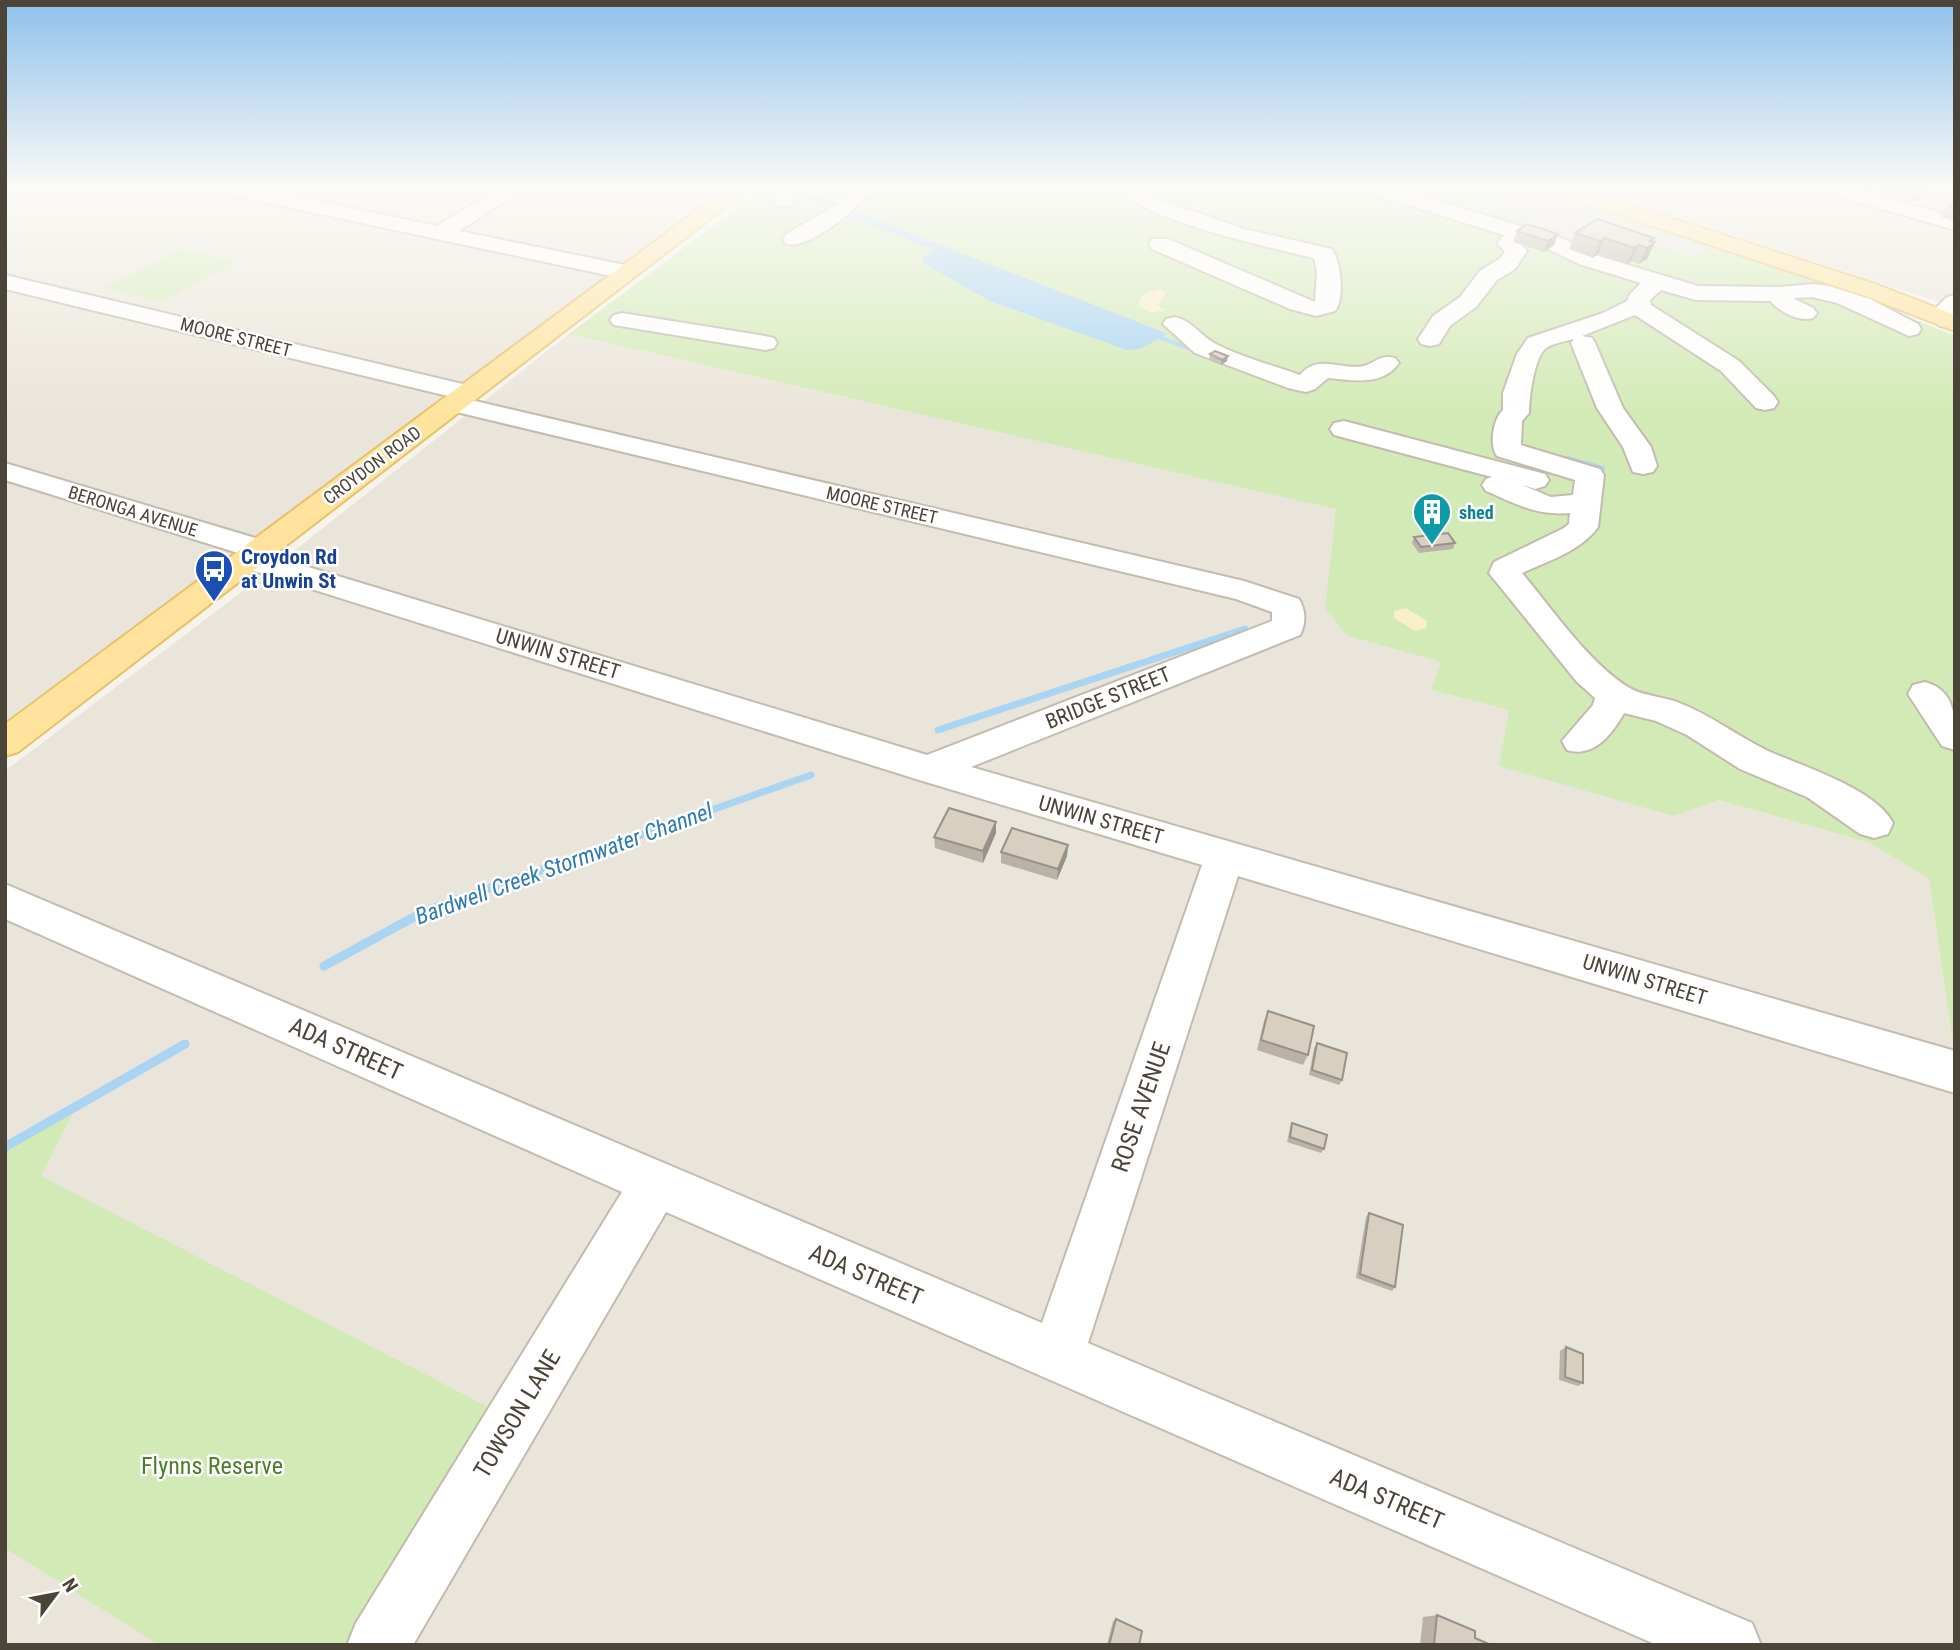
<svg xmlns="http://www.w3.org/2000/svg" width="1960" height="1650" font-family="'Roboto Condensed',sans-serif">
	<rect width="100%" height="100%" fill="#f6f3ec"/>
	<!-- residential -->
	<g fill="#eae5da">
		<polygon points="5,188 730,188 5,721"/>
		<polygon points="1400,188 1471,188 1442,203"/>
		<polygon points="1587,188 1955,188 1955,307"/>
		<polygon points="569,334 1337,509 1348,636 1442,662 1431,690 1509,710 1674,816 1719,800 1870,843 1929,879 1952,1037 1955,1038 1955,1645 5,1645 5,771 247,588"/>
	</g>
	<!-- green -->
	<g fill="#d2eab5">
		<polygon points="764,188 1400,188 1442,203 1471,188 1529,188 1841,290 1955,336 1955,1038 1952,1037 1929,879 1870,843 1719,800 1674,816 1499,766 1509,710 1431,690 1441,662 1348,636 1325,609 1336,509 569,334"/>
		<polygon points="181,249 236,262 162,302 103,288"/>
		<polygon points="75,1108 41,1176 504,1415 367,1645 159,1645 5,1548 5,1149"/>
	</g>
	<!-- sand -->
	<g fill="#f9efc9">
		<polygon points="1159,289 1167,293 1158,305 1165,311 1150,312 1138,306 1143,294"/>
		<polygon points="1406,608 1427,621 1426,628 1415,631 1394,618 1394,611"/>
	</g>
	<!-- parking -->
	<polygon fill="#e5e3e0" points="1481,188 1521,188 1704,248 1694,258 1640,240 1585,230 1567,241 1519,226 1531,217 1467,196"/>
	<!-- water -->
	<polygon fill="#a9d4f2" points="795,188 1168,334 1140,349 1127,350 990,301 923,263 922,259 933,250 788,191"/>
	<g fill="none" stroke-linecap="round" stroke-linejoin="round">
		<!-- stream-far3 -->
		<polyline stroke="#a9d4f2" stroke-width="4.5" points="1159,337 1199,352"/>
		<!-- stream-far2 -->
		<polyline stroke="#a9d4f2" stroke-width="6" points="1567,459 1602,469"/>
		<!-- stream-far1 -->
		<g stroke="#a9d4f2" stroke-width="7">
			<polyline points="938,730 1245,629"/>
			<polyline points="553,866 811,775"/>
		</g>
		<!-- stream -->
		<g stroke="#a9d4f2" stroke-width="9">
			<polyline points="324,966 423,912 558,864"/>
			<polyline points="5,1147 185,1044"/>
		</g>
		<defs>
			<g id="minor">
				<polygon points="216,188 255,188 437,226 500,188 524,188 459,231 625,265 633,267 636,272 633,277 625,279 226,194 219,192"/>
				<polygon points="777,188 797,188 792,206 778,206 775,202"/>
				<path d="M853,188H874C860,207 810,250 786,244L783,239L786,234L840,203Z"/>
				<path d="M1122,188H1149L1155,198L1244,229L1332,249C1341,263 1345,298 1335,311L1316,316L1290,309L1152,249L1149,244L1152,239H1168L1315,302L1317,272L1314,258C1284,251 1125,216 1122,188Z"/>
				<path d="M1362,188H1394L1564,239L1595,255L1698,286L1780,287L1812,284L1829,286L1870,299L1918,324L1921,329L1918,334L1909,336L1837,303L1812,297L1793,298L1813,308L1817,313L1813,318C1797,322 1781,312 1770,301L1696,300L1661,290L1650,300L1651,305L1739,361L1774,396L1778,402L1774,408L1765,410L1756,408L1721,371L1635,315L1582,336L1592,338L1595,343L1623,408L1651,447L1657,466L1653,472L1643,474L1633,472L1623,447L1597,408L1571,343L1574,339C1566,341 1554,343 1546,348C1534,357 1529,399 1529,413L1522,421L1521,445L1600,469L1604,475L1598,527C1581,551 1548,561 1522,573C1554,611 1585,658 1626,686C1641,696 1661,696 1677,702C1710,714 1735,735 1766,750C1801,766 1875,788 1893,823L1888,834L1874,838L1860,834L1807,797L1740,769L1687,735L1656,721L1624,713C1612,735 1593,758 1567,750L1562,741L1593,705L1595,698L1577,682L1489,573L1494,562L1564,528L1569,524L1570,513C1536,516 1517,504 1486,491L1482,485L1486,479L1492,477L1334,435L1330,429L1334,423L1344,421L1545,474L1549,480L1545,486L1535,489L1522,485L1551,497L1573,495L1575,480L1497,456C1489,445 1493,419 1503,410V393L1517,354L1528,338L1603,313L1627,301L1630,294L1641,283L1579,264L1548,249L1524,241L1521,243L1527,251L1515,269L1497,280L1476,307L1450,326L1439,344L1430,346L1421,344L1418,339L1433,316L1460,297L1480,271L1499,259L1505,252L1497,243L1504,235L1365,192Z"/>
				<polygon points="1820,188 1852,188 1955,217 1955,230 1823,192"/>
				<path d="M5,275L475,387L479,393L471,400L1244,581L1299,599C1306,610 1306,624 1300,635L971,767L1955,1051V1093L1238,876L1088,1343L1752,1623L1761,1645H1657L666,1212L413,1645H347L356,1623L622,1192L5,919V884L1042,1323L1202,865L916,779L238,566L234,559L238,553L5,480V463L272,543L276,550L272,556L927,755L1272,621V612L1236,599L444,409L440,403L448,396L5,289Z"/>
				<polygon points="1955,295 1955,328 1940,326 1936,321 1936,308 1947,297"/>
				<polygon points="622,313 765,336 774,338 777,343 774,348 765,350 614,325 610,320 614,315"/>
				<path d="M1175,317C1193,321 1200,336 1216,344C1243,358 1272,365 1300,375C1318,353 1341,371 1364,366C1377,362 1380,354 1395,358L1399,363C1382,387 1352,380 1328,378L1315,389L1306,392L1288,388L1195,353L1163,324L1166,319Z"/>
				<path d="M1925,682C1958,691 1955,722 1955,750L1942,746L1908,694L1913,685Z"/>
			</g>
			<g id="major">
				<polygon points="727,188 750,188 18,752 5,756 5,724"/>
				<polygon points="1547,188 1578,188 1878,285 1955,315 1955,331 1862,295 1550,192"/>
			</g>
		</defs>
		<!-- minor casing -->
		<use href="#minor" stroke="#c2bbae" stroke-width="4"/>
		<!-- major casing -->
		<use href="#major" stroke="#e6c16a" stroke-width="4"/>
		<!-- minor -->
		<use href="#minor" fill="#fff" fill-rule="evenodd"/>
		<!-- major -->
		<use href="#major" fill="#ffe39c" fill-rule="evenodd"/>
	</g>
	<!-- wall -->
	<g fill="#bab2a6">
		<polygon points="1861,188 1880,188 1875,191"/>
		<polygon points="1882,188 1934,188 1931,193 1919,202 1880,191"/>
		<polygon points="1941,188 1955,188 1955,192"/>
		<polygon points="1955,203 1955,221 1941,217 1948,206"/>
		<polygon points="1517,231 1558,234 1554,245 1544,252 1513,242"/>
		<polygon points="1575,233 1653,242 1655,242 1647,259 1639,264 1631,261 1627,264 1598,254 1593,258 1569,249"/>
		<polygon points="1210,354 1227,361 1221,365 1209,360"/>
		<polygon points="1414,537 1455,543 1453,549 1419,553 1412,543"/>
		<polygon points="996,822 996,833 983,863 935,848 934,837"/>
		<polygon points="1068,845 1067,856 1057,880 1001,863 1001,852"/>
		<polygon points="1268,1011 1308,1055 1303,1065 1257,1050 1264,1021"/>
		<polygon points="1317,1043 1342,1080 1339,1085 1309,1075 1314,1048"/>
		<polygon points="1292,1123 1324,1149 1321,1153 1287,1142 1290,1128"/>
		<polygon points="1369,1213 1395,1287 1392,1291 1356,1278 1366,1217"/>
		<polygon points="1566,1347 1583,1383 1578,1386 1559,1380 1560,1351"/>
		<polygon points="1437,1615 1475,1638 1491,1645 1420,1645 1423,1617"/>
		<polygon points="1116,1619 1139,1645 1107,1645 1113,1621"/>
	</g>
	<!-- shaded-wall -->
	<g fill="#979187">
		<polygon points="1930,188 1934,188 1931,193 1919,202 1925,192"/>
		<polygon points="1558,234 1554,245 1544,252 1548,241"/>
		<polygon points="1605,238 1598,254 1593,258 1600,241"/>
		<polygon points="1654,238 1651,245 1655,242 1647,259 1639,264 1650,241"/>
		<polygon points="1639,245 1631,261 1627,264 1634,248"/>
		<polygon points="1228,356 1227,361 1221,365 1222,360"/>
		<polygon points="996,822 996,833 983,863 983,851"/>
		<polygon points="1068,845 1067,856 1057,880 1058,869"/>
	</g>
	<!-- building -->
	<g fill="#d8cfc1" stroke="#979187" stroke-width="2">
		<polygon points="1912,188 1930,188 1925,192"/>
		<polygon points="1955,203 1955,208 1948,206"/>
		<polygon points="1597,219 1654,238 1650,241 1655,242 1647,248 1639,245 1634,248 1605,238 1600,241 1575,233"/>
		<polygon points="1527,224 1558,234 1548,241 1517,231"/>
		<polygon points="1215,351 1228,356 1222,360 1210,354"/>
		<polygon points="1448,533 1455,543 1421,547 1414,537"/>
		<polygon points="949,808 996,822 983,851 934,837"/>
		<polygon points="1012,828 1068,845 1058,869 1001,852"/>
		<polygon points="1268,1011 1314,1026 1308,1055 1261,1040"/>
		<polygon points="1317,1043 1347,1053 1342,1080 1312,1070"/>
		<polygon points="1292,1123 1327,1135 1324,1149 1290,1137"/>
		<polygon points="1369,1213 1403,1225 1395,1287 1360,1274"/>
		<polygon points="1566,1347 1583,1354 1583,1383 1565,1377"/>
		<polygon points="1437,1615 1475,1631 1475,1638 1491,1645 1434,1645"/>
		<polygon points="1116,1619 1142,1631 1139,1645 1109,1645"/>
	</g>
	<!-- sky -->
	<linearGradient id="sky" x2="0" y2="1"><stop stop-color="#8fc1ec"/><stop offset="0.45" stop-color="#fbfaf6"/><stop offset="1" stop-color="#fbfaf6" stop-opacity="0"/></linearGradient>
	<rect width="1960" height="419" fill="url(#sky)"/>
	<!-- icons -->
	<defs>
		<symbol id="building-pin" viewBox="-11 -11 22 30"><path d="M0 17L-7.5 6A9.5 9.5 0 1 1 7.5 6Z" fill="#0f9aa8" stroke="#fff"/><path d="M-4-6H4V6H1V3H-1V6H-4ZM-2.5-4.3h1.7v1.8h-1.7ZM.8-4.3h1.7v1.8H.8ZM-2.5-1h1.7V.8h-1.7ZM.8-1h1.7V.8H.8Z" fill="#fff"/></symbol>
		<symbol id="bus-pin" viewBox="-11 -11 22 30"><path d="M0 17L-7.5 6A9.5 9.5 0 1 1 7.5 6Z" fill="#1a4fb4" stroke="#fff"/><path d="M-5-6H5V4H4V6H2V4H-2V6H-4V4H-5ZM-3.5-4V0h7V-4ZM-3.5 1.2v1.5H-2V1.2ZM2 1.2v1.5H3.5V1.2Z" fill="#fff"/></symbol>
	</defs>
	<g fill-rule="evenodd">
		<use href="#building-pin" x="1410" y="490" width="44" height="60"/>
		<use href="#bus-pin" x="192" y="547" width="44" height="60"/>
	</g>
	<g text-anchor="middle" dominant-baseline="central" stroke-width="5" stroke-linejoin="round" paint-order="stroke">
		<!-- far-street labels -->
		<g font-size="18" fill="#4b4439" stroke="#fff">
			<text transform="translate(236 337) rotate(14)">MOORE STREET</text>
			<text transform="translate(372 465) rotate(-37)">CROYDON ROAD</text>
			<text transform="translate(882 505) rotate(13)">MOORE STREET</text>
			<text transform="translate(133 511) rotate(17)">BERONGA AVENUE</text>
		</g>
		<!-- far-culture labels -->
		<g font-size="18" font-weight="bold" fill="#0d838f" stroke="#fff" text-anchor="start">
			<text x="1459" y="512">shed</text>
		</g>
		<!-- transit labels -->
		<g font-size="21" font-weight="bold" fill="#164399" stroke="#fff" text-anchor="start">
			<text x="241" y="557">Croydon Rd<tspan x="241" dy="24">at Unwin St</tspan></text>
		</g>
		<!-- street labels -->
		<g font-size="21" fill="#4b4439" stroke="#fff">
			<text transform="translate(558 654) rotate(17)">UNWIN STREET</text>
			<text transform="translate(1108 698) rotate(-22)">BRIDGE STREET</text>
			<text transform="translate(1101 820) rotate(16)">UNWIN STREET</text>
			<text transform="translate(1645 980) rotate(17)">UNWIN STREET</text>
		</g>
		<!-- water labels -->
		<g font-size="23" font-style="italic" fill="#2e7ab2" stroke="#fff">
			<text transform="translate(564 864) rotate(-20)">Bardwell Creek Stormwater Channel</text>
		</g>
		<!-- near-street labels -->
		<g font-size="24" fill="#4b4439" stroke="#fff">
			<text transform="translate(346 1049) rotate(24)">ADA STREET</text>
			<text transform="translate(1141 1107) rotate(-71)">ROSE AVENUE</text>
			<text transform="translate(866 1275) rotate(23)">ADA STREET</text>
			<text transform="translate(517 1414) rotate(-59)">TOWSON LANE</text>
			<text transform="translate(1387 1499) rotate(23)">ADA STREET</text>
		</g>
		<!-- near-park labels -->
		<g font-size="24" fill="#4a7f2a" stroke="#fff">
			<text x="212" y="1466">Flynns Reserve</text>
		</g>
	</g>
	<!-- border -->
	<rect width="1960" height="1650" fill="none" stroke="#4b4439" stroke-width="14"/>
	<!-- north arrow -->
	<g transform="translate(56 1594) rotate(58)" stroke="#ffffff" stroke-width="5" paint-order="stroke">
	<path d="M0-5L12 26L0 18L-12 26Z" fill="#4b4439"/>
	<text y="-10" font-size="19" font-weight="bold" text-anchor="middle" fill="#4b4439">N</text>
	</g>
</svg>
